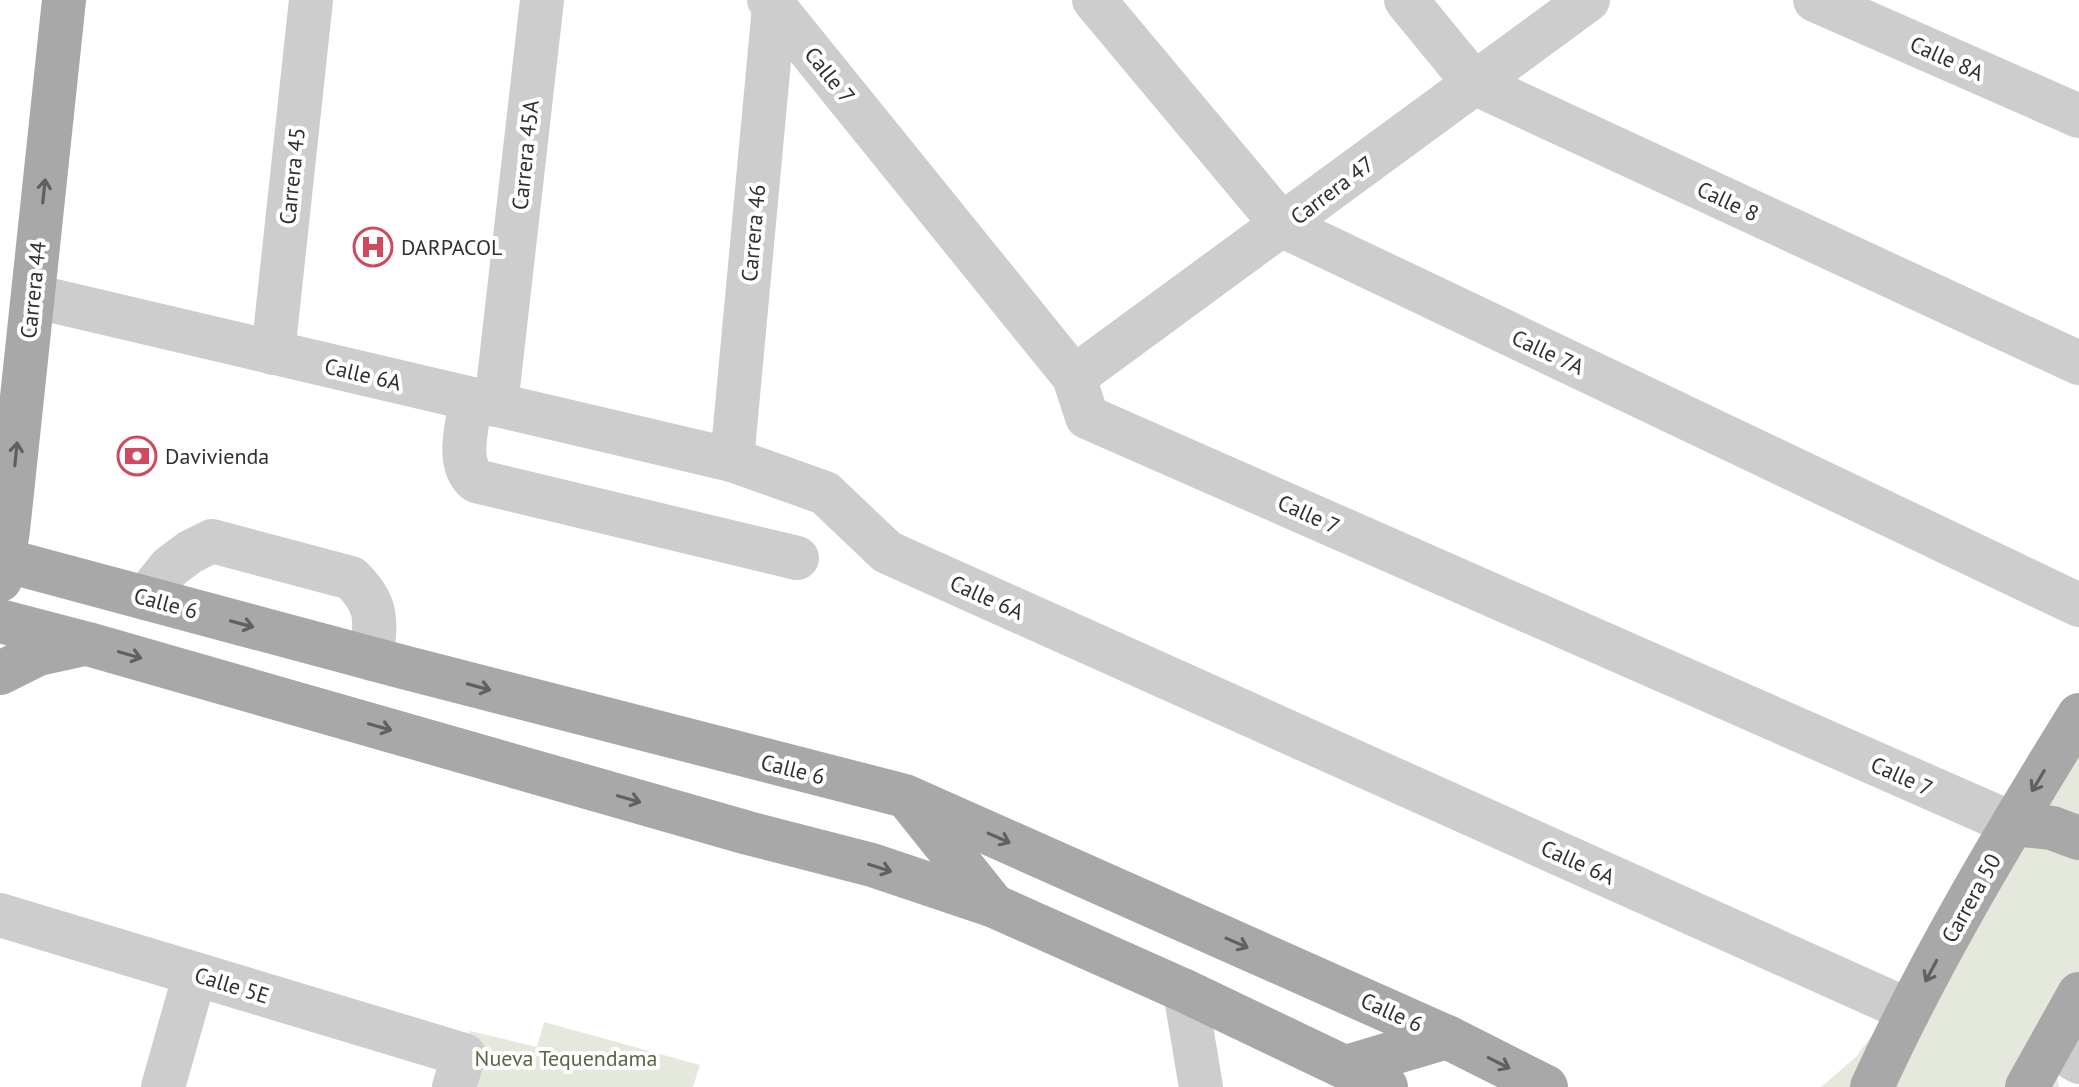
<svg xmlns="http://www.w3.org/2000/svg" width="2079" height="1087" font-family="'PT Sans',sans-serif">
	<rect width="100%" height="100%" fill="#fff"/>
	<!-- green -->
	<g fill="#e4e8dd">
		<polygon points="2079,715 2079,1062 2051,1045 2059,1087 1821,1087 1856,1057 1873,1034"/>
		<polygon points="544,1022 700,1065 693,1087 454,1087 470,1031 537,1047"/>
	</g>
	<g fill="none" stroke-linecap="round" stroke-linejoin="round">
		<!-- minor -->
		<g stroke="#cdcdcd" stroke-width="44">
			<polyline points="769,0 1074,377 1087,417 2013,824"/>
			<polyline points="1094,0 1283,226 2079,605"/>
			<polyline points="1406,0 1474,83 2079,363"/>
			<polyline points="1815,0 2079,116"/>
			<polyline points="33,296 732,460 825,493 887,552 1890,1002 1908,1013"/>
			<polyline points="273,353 311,0"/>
			<polyline points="1074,377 1588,0"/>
			<path d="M471,399C468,425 455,462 476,481L797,558"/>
			<polyline points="496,405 542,0"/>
			<polyline points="732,460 774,7"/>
			<path d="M145,598L170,567L190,552L212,541L351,578C380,606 375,621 372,659"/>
			<polyline points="0,915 464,1055 454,1087"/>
			<polyline points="1185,991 1201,1087"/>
			<polyline points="2051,1045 2079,1062"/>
			<polyline points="163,1087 195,974"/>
		</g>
		<!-- major -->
		<g stroke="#a8a8a8" stroke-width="44">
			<polyline points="0,559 403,667 905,796 1447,1037 1546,1087"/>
			<polyline points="0,580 8,530 64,0"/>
			<polyline points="0,621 88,644 748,833 872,865 994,906 1185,991 1386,1087"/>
			<polyline points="0,673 38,654 84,644"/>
			<polyline points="910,801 994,906"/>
			<polyline points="2013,824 2052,828 2079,838"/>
			<polyline points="1346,1067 1447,1037"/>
			<path d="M1872,1087C1931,958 2005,835 2079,715"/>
			<polyline points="2027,1087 2079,994"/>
		</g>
	</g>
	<!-- one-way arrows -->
	<defs><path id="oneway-shaft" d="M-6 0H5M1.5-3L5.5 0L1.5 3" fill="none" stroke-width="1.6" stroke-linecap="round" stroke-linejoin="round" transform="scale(2)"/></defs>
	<g stroke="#606060">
		<use href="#oneway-shaft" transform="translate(44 191) rotate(-84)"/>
		<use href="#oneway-shaft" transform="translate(16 454) rotate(-84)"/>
		<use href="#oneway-shaft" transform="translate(242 624) rotate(15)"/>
		<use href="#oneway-shaft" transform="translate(130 655) rotate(16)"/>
		<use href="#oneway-shaft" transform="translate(479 687) rotate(15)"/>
		<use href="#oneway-shaft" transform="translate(380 727) rotate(16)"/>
		<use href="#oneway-shaft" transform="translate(2038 781) rotate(121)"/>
		<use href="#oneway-shaft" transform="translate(629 799) rotate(16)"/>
		<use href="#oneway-shaft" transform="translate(999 838) rotate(24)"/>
		<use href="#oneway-shaft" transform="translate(880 868) rotate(18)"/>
		<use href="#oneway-shaft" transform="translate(1237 943) rotate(24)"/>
		<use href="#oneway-shaft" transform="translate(1931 971) rotate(118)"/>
		<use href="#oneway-shaft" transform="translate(1499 1063) rotate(27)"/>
	</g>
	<!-- icons -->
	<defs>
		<symbol id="hospital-ring" viewBox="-11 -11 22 22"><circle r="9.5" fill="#fff" stroke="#d04a5f" stroke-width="1.5"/><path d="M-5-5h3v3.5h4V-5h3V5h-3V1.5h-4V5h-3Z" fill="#d04a5f"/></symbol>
		<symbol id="bank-ring" viewBox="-11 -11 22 22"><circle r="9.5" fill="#fff" stroke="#d04a5f" stroke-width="1.5"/><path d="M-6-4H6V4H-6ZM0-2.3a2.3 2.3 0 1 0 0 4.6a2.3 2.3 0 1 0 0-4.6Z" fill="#d04a5f"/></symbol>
	</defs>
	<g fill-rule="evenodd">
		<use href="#hospital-ring" x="351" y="225" width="44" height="44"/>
		<use href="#bank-ring" x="115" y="434" width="44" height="44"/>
	</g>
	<g text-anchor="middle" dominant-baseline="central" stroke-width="8" stroke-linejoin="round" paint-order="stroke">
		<!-- street labels -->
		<g font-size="22" fill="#303030" stroke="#fff">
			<text transform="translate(1947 58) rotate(24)">Calle 8A</text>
			<text transform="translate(830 75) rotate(51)">Calle 7</text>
			<text transform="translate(525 155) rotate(-84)">Carrera 45A</text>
			<text transform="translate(292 176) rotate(-84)">Carrera 45</text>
			<text transform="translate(1332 190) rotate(-37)">Carrera 47</text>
			<text transform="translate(1728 201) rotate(25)">Calle 8</text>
			<text transform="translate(753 233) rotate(-85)">Carrera 46</text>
			<text transform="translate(33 290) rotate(-84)">Carrera 44</text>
			<text transform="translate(1548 352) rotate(25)">Calle 7A</text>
			<text transform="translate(363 374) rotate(13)">Calle 6A</text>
			<text transform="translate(1309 514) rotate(24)">Calle 7</text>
			<text transform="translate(987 597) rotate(24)">Calle 6A</text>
			<text transform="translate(166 603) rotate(15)">Calle 6</text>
			<text transform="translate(793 769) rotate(14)">Calle 6</text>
			<text transform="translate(1902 776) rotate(24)">Calle 7</text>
			<text transform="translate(1578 862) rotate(24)">Calle 6A</text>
			<text transform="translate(1971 898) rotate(-61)">Carrera 50</text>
			<text transform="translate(232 985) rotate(17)">Calle 5E</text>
			<text transform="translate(1392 1012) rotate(24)">Calle 6</text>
		</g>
		<!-- poi labels -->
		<g font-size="22" fill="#303030" stroke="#fff" text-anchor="start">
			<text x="401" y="247">DARPACOL</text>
			<text x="165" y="456">Davivienda</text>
		</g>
		<!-- park labels -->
		<g font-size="22" fill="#576743" stroke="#fff">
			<text x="566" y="1058">Nueva Tequendama</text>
		</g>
	</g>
</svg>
